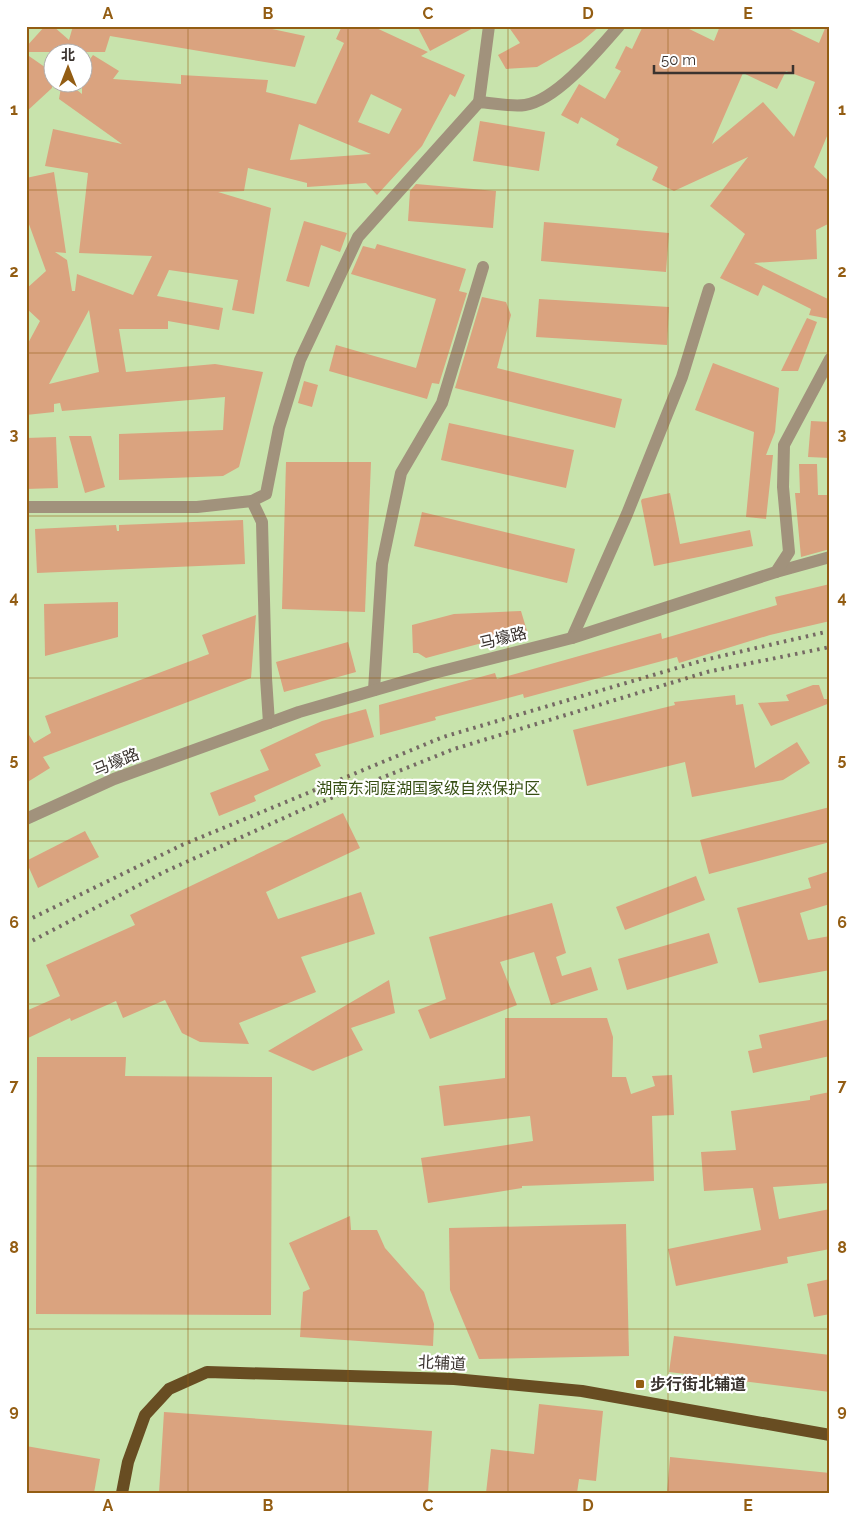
<svg xmlns="http://www.w3.org/2000/svg" width="856" height="1519" font-family="Raleway,'Noto Sans SC',sans-serif">
	<rect width="100%" height="100%" fill="#f5e1d7"/>
	<!-- green -->
	<path fill="#c8e3ac" fill-rule="evenodd" d="M26,26H830V1493H26ZM52,52H82V82H52Z"/>
	<!-- building -->
	<g fill="#daa37f" fill-rule="evenodd">
		<polygon points="45,26 53,26 69,40 73,26 258,26 305,36 295,67 110,36 105,52 26,52 26,47"/>
		<path d="M342,26H372L428,52L421,56L465,75L455,97L450,94L422,146L377,195L366,183L307,187V183L248,168L244,191L218,192L271,208L254,314L232,310L238,280L169,270L157,296L223,308L219,330L168,321V329H119L126,372L215,364L263,372L239,467L223,476L119,480V434L223,430L225,397L62,411L60,403L54,404V412L26,415V347L40,321L26,308V289L46,271L26,216V178L54,172L66,253L55,252L67,260L72,291H75L77,274L133,295L152,256L79,253L88,173L45,166L53,129L122,144L59,99L62,82H67L82,94V70L93,55L119,71L113,79L181,84V75L268,80L266,92L316,104L344,43L336,39ZM371,94L402,109L389,134L358,122ZM299,124L371,154L290,160ZM89,310L99,372L49,384Z"/>
		<polygon points="417,26 477,26 430,51"/>
		<polygon points="508,26 600,26 581,42 537,67 506,69 498,55 520,43"/>
		<path d="M643,26H683L714,41L720,26H783L819,43L826,26H830V129L814,167L830,182V223L816,230L817,259L754,263L830,300V319L809,315L811,309L763,285L758,296L720,278L745,234L710,206L748,157L674,191L652,180L658,167L616,145L619,139L581,117L578,124L561,115L579,84L605,99L621,71L615,68L626,46L632,49ZM786,71L815,82L794,137L763,102L712,144L743,73L777,89Z"/>
		<polygon points="26,54 52,72 52,88 26,112"/>
		<polygon points="480,121 545,132 539,171 473,161"/>
		<polygon points="416,184 496,191 493,228 408,221 410,191"/>
		<polygon points="304,221 347,233 340,252 321,245 309,287 286,281"/>
		<polygon points="544,222 669,233 666,272 541,261"/>
		<polygon points="377,244 466,269 459,291 467,293 439,384 432,383 427,399 329,371 336,345 416,368 436,299 351,274 363,246 375,249"/>
		<polygon points="482,297 506,302 511,315 497,368 622,399 615,428 455,388"/>
		<polygon points="539,299 669,307 667,345 536,337"/>
		<polygon points="807,318 817,322 798,371 781,371"/>
		<polygon points="713,363 779,388 775,432 766,455 773,455 766,519 746,517 754,432 695,410"/>
		<polygon points="304,381 318,385 312,407 298,403"/>
		<polygon points="811,421 830,422 830,458 808,457"/>
		<polygon points="449,423 574,450 566,488 441,460"/>
		<polygon points="69,436 91,436 105,487 85,493"/>
		<polygon points="56,437 58,488 26,489 26,438"/>
		<polygon points="286,462 371,462 365,612 282,609"/>
		<polygon points="799,464 817,464 818,495 830,495 830,549 801,557 795,493 800,493"/>
		<polygon points="670,493 680,544 750,530 753,546 654,566 641,501 642,499"/>
		<polygon points="422,512 575,549 567,583 414,546"/>
		<polygon points="243,520 245,564 37,573 35,529 116,525 117,531 119,531 119,525"/>
		<polygon points="830,584 830,621 770,635 679,663 677,657 524,698 523,694 435,717 436,720 380,735 379,705 495,673 497,679 661,633 662,639 777,605 775,597"/>
		<polygon points="118,602 118,637 45,656 44,604"/>
		<polygon points="521,611 527,631 426,658 418,653 413,653 412,625 454,614"/>
		<polygon points="256,615 251,678 43,757 50,768 26,783 26,730 34,743 51,733 45,716 209,654 202,635"/>
		<polygon points="348,642 356,672 284,692 276,662"/>
		<polygon points="813,685 819,685 824,699 830,699 830,703 771,726 758,703 789,701 786,695"/>
		<polygon points="735,695 736,705 743,704 755,768 797,742 810,763 783,780 692,797 685,762 587,786 573,730 675,705 674,702"/>
		<polygon points="366,709 374,737 315,754 321,766 254,796 256,801 219,816 210,793 269,770 260,750 322,721"/>
		<polygon points="830,807 830,842 709,874 700,840"/>
		<polygon points="343,813 360,848 266,892 278,919 361,892 375,934 301,957 316,992 239,1023 249,1044 200,1042 182,1033 165,1000 123,1018 116,1001 71,1021 70,1018 26,1039 26,1011 60,996 46,965 135,925 130,915"/>
		<polygon points="85,831 99,857 38,888 26,861"/>
		<polygon points="830,871 830,904 800,913 808,940 830,936 830,970 759,983 737,908 811,888 808,878"/>
		<polygon points="696,876 705,900 625,930 616,907"/>
		<polygon points="552,903 566,953 556,957 562,976 591,967 598,990 551,1005 534,952 500,962 517,1005 430,1039 418,1010 446,999 429,937"/>
		<polygon points="709,933 718,963 627,990 618,959"/>
		<polygon points="389,980 395,1013 351,1028 363,1050 313,1071 268,1051"/>
		<polygon points="505,1018 607,1018 613,1037 612,1077 626,1077 631,1094 655,1086 652,1076 672,1075 674,1115 652,1116 654,1181 522,1186 522,1188 428,1203 421,1158 533,1141 530,1116 444,1126 439,1086 505,1078"/>
		<polygon points="830,1019 830,1056 753,1073 748,1051 762,1048 759,1035"/>
		<polygon points="37,1057 126,1057 125,1076 272,1077 271,1315 36,1314"/>
		<polygon points="830,1092 830,1183 773,1187 779,1219 830,1209 830,1249 787,1257 788,1263 676,1286 668,1249 761,1230 753,1188 704,1191 701,1152 736,1150 731,1111 810,1100 810,1096"/>
		<polygon points="350,1216 351,1230 377,1230 385,1248 424,1292 434,1324 433,1346 300,1337 303,1292 310,1289 289,1243"/>
		<polygon points="626,1224 629,1356 479,1359 450,1290 449,1228"/>
		<polygon points="830,1279 830,1314 814,1317 807,1284"/>
		<polygon points="674,1336 830,1355 830,1392 669,1372"/>
		<polygon points="539,1404 603,1411 596,1481 579,1479 577,1493 486,1493 491,1449 534,1454"/>
		<polygon points="164,1412 432,1431 428,1493 159,1493"/>
		<polygon points="26,1446 100,1459 94,1493 26,1493"/>
		<polygon points="670,1457 830,1473 830,1493 667,1493"/>
	</g>
	<g fill="none" stroke-linecap="round" stroke-linejoin="round">
		<!-- minor -->
		<g stroke="#a1927c" stroke-width="12">
			<polyline points="479,102 489,26"/>
			<path d="M252,501L266,494L279,428L300,360L358,237L479,102C493,103 511,107 525,105C557,100 598,50 619,26"/>
			<polyline points="26,507 197,507 252,501 262,522 266,678 269,723"/>
			<polyline points="776,572 830,557"/>
			<polyline points="572,638 627,514 682,377 709,289"/>
			<polyline points="374,690 382,564 401,473 442,403 483,267"/>
			<polyline points="26,819 114,779 299,712 434,673 572,638 776,572 789,552 783,487 784,445 830,359"/>
		</g>
		<!-- major -->
		<polyline stroke="#684d22" stroke-width="12" points="122,1493 128,1462 145,1415 169,1389 207,1372 454,1379 582,1391 830,1435"/>
		<!-- rail -->
		<g stroke="#756a64" stroke-width="4" stroke-dasharray="2.5 5" stroke-linecap="butt">
			<polyline points="26,921 182,845 443,737 704,660 830,631"/>
			<polyline points="26,944 164,872 306,808 454,749 707,672 830,647"/>
		</g>
	</g>
	<!-- grid -->
	<path fill="none" stroke="#935d13" stroke-width="1" stroke-opacity="0.55" d="M188,26V1493M348,26V1493M508,26V1493M668,26V1493M26,190H830M26,353H830M26,516H830M26,678H830M26,841H830M26,1004H830M26,1166H830M26,1329H830"/>
	<!-- markers -->
	<rect fill="#935d13" stroke="#fff" stroke-width="2" x="635" y="1379" width="10" height="10" rx="2.5"/>
	<g text-anchor="middle" dominant-baseline="central" stroke-width="4.5" stroke-linejoin="round" paint-order="stroke">
		<!-- street labels -->
		<g font-size="16" fill="#3a332f" stroke="#fff">
			<text transform="translate(503 638) rotate(-14)">马壕路</text>
			<text transform="translate(116 762) rotate(-22)">马壕路</text>
			<text transform="translate(442 1363) rotate(3)">北辅道</text>
		</g>
		<!-- park labels -->
		<g font-size="16" fill="#374f14" stroke="#fff">
			<text x="428" y="788">湖南东洞庭湖国家级自然保护区</text>
		</g>
		<!-- poi labels -->
		<g font-size="16" font-weight="bold" fill="#3a332f" stroke="#fff" text-anchor="start">
			<text x="650" y="1384">步行街北辅道</text>
		</g>
	</g>
	<!-- border -->
	<rect width="856" height="1519" fill="none" stroke="#ffffff" stroke-width="55"/>
	<!-- north arrow -->
	<g transform="translate(68 68)"><circle r="24" fill="#ffffff" stroke="#b0adac"/>
	<path d="M0-4L9 19L0 12L-9 19Z" fill="#935d13"/>
	<text y="-8" font-size="14" font-weight="bold" text-anchor="middle" fill="#3a332f">北</text>
	</g>
	<!-- scale -->
	<path d="M654 65v8h139v-8" fill="none" stroke="#3a332f" stroke-width="2.5"/>
	<text x="661" y="65" font-size="15" fill="#3a332f" stroke="#ffffff" stroke-width="4" paint-order="stroke">50 m</text>
	<rect x="28" y="28" width="800" height="1464" fill="none" stroke="#935d13" stroke-width="2"/>
	<g font-size="16" text-anchor="middle" font-weight="bold" fill="#935d13">
		<text x="108" y="19">A</text>
		<text x="268" y="19">B</text>
		<text x="428" y="19">C</text>
		<text x="588" y="19">D</text>
		<text x="748" y="19">E</text>
		<text x="14" y="115">1</text>
		<text x="842" y="115">1</text>
		<text x="14" y="277">2</text>
		<text x="842" y="277">2</text>
		<text x="14" y="440">3</text>
		<text x="842" y="440">3</text>
		<text x="14" y="603">4</text>
		<text x="842" y="603">4</text>
		<text x="14" y="765">5</text>
		<text x="842" y="765">5</text>
		<text x="14" y="928">6</text>
		<text x="842" y="928">6</text>
		<text x="14" y="1091">7</text>
		<text x="842" y="1091">7</text>
		<text x="14" y="1253">8</text>
		<text x="842" y="1253">8</text>
		<text x="14" y="1416">9</text>
		<text x="842" y="1416">9</text>
		<text x="108" y="1511">A</text>
		<text x="268" y="1511">B</text>
		<text x="428" y="1511">C</text>
		<text x="588" y="1511">D</text>
		<text x="748" y="1511">E</text>
	</g>
</svg>
